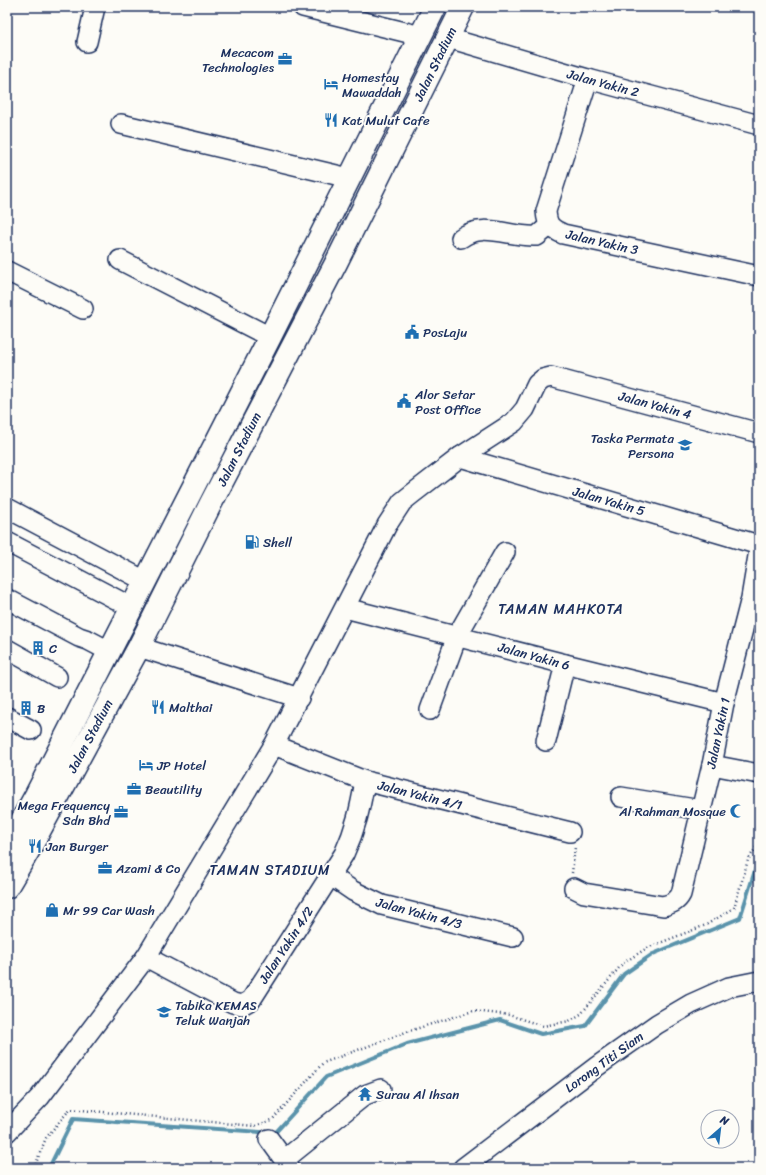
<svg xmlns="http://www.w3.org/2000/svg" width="766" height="1175" font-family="Sriracha,sans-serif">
	<rect width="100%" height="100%" fill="#fdfcf7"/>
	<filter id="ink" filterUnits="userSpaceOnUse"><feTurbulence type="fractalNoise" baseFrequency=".025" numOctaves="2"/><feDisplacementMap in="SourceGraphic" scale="8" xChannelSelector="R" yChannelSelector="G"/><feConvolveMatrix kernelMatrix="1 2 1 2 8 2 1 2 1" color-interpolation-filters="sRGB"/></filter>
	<g filter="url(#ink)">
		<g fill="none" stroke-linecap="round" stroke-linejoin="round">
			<!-- stream -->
			<polyline stroke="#5a93ab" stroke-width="4" points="49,1168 73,1119 275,1133 326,1077 407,1044 500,1020 541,1034 585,1026 624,974 653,954 740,918 757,864 759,863"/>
			<defs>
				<g id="minor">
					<polyline points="303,7 421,36"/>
					<polyline points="448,38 588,79 759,125"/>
					<polyline points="87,42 95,7"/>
					<path d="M588,79L546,211C547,225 550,228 563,234L759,276"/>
					<polyline points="121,124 349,178"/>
					<path d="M461,238C482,221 512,238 537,236L549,226"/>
					<polyline points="120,260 270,337"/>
					<polyline points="7,271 83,309"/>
					<polyline points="460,457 759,545"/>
					<polyline points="7,508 145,581"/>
					<polyline points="7,542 131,607"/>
					<polyline points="7,599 79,637 88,640 109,651"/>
					<polyline points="345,608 565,664 724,703"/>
					<polyline points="139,647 299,698"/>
					<polyline points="7,649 57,677"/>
					<polyline points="430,710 457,636 505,552"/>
					<polyline points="7,717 31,730"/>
					<polyline points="546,741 565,664"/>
					<polyline points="274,745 365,781 570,832"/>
					<polyline points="712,765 759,774"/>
					<polyline points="621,797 701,810"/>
					<polyline points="331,876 353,891 382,905 513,937"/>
					<path d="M574,888L584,893L663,906C671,904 677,902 681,894L712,765L724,703L751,598L759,550"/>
					<path d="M146,957L233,1003L242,1005L251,1000L344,854C356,828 360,809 365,781"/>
					<polyline points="7,1132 40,1097 146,957 274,745 387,525 402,502 412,494 460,457 514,422 525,409 537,384 543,379 551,377 759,433"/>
					<polyline points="269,1139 290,1168"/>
					<polyline points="284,1160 365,1095 381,1089"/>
					<polyline points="463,1168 596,1067 657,1024 691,1004 729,987 759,981"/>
				</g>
				<g id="major">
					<polyline points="7,847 36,795 270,337 435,7"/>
					<polyline points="7,887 30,848 139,647 210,505 336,263 463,7"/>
				</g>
			</defs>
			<!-- minor casing -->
			<use href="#minor" stroke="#1b2f5e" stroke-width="22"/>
			<!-- major casing -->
			<use href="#major" stroke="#1b2f5e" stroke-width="25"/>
			<!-- path -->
			<g stroke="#1b2f5e" stroke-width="2.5" stroke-dasharray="1 3" stroke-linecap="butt">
				<polyline points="572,873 575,847"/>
				<polyline points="34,1168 46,1138 70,1109 255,1126 272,1120 323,1063 406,1032 473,1011 509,1015 543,1026 569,1021 581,1014 623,963 647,948 706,925 734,908 748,860 759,843"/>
			</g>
			<!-- minor -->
			<use href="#minor" stroke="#fdfcf7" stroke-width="19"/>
			<!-- major -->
			<use href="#major" stroke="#fdfcf7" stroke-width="22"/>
		</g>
	</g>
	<!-- icons -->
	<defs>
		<symbol id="office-bare" viewBox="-9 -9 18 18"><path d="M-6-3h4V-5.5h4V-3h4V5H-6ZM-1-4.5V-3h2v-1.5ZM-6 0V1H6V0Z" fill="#1f6fb2" stroke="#fdfcf7" stroke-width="2.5" paint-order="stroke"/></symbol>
		<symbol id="hotel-bare" viewBox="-9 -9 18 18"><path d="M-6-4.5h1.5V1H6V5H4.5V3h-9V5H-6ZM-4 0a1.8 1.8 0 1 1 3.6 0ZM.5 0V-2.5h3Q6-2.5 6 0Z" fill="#1f6fb2" stroke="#fdfcf7" stroke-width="2.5" paint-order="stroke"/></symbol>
		<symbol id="restaurant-bare" viewBox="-9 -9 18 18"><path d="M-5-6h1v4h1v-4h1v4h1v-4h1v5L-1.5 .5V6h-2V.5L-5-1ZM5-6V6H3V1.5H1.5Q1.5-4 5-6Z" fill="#1f6fb2" stroke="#fdfcf7" stroke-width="2.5" paint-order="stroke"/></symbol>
		<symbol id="civic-bare" viewBox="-9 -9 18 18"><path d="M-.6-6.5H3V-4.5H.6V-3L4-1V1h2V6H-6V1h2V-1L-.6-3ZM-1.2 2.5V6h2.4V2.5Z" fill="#1f6fb2" stroke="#fdfcf7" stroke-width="2.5" paint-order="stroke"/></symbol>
		<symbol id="school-bare" viewBox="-9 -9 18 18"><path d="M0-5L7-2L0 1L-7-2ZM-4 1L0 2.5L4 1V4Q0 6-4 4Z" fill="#1f6fb2" stroke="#fdfcf7" stroke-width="2.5" paint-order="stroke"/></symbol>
		<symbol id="fuel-bare" viewBox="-9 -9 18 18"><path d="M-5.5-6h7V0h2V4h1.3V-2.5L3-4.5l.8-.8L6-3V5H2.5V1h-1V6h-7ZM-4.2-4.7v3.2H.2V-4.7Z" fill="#1f6fb2" stroke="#fdfcf7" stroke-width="2.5" paint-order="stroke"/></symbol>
		<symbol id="building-bare" viewBox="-9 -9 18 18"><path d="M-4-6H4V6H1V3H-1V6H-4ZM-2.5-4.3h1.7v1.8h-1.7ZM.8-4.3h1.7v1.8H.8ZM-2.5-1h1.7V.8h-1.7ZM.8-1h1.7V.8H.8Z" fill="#1f6fb2" stroke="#fdfcf7" stroke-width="2.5" paint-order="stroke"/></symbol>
		<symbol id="mosque-bare" viewBox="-9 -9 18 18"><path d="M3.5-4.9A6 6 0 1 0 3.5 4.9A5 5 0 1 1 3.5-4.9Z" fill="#1f6fb2" stroke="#fdfcf7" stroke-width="2.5" paint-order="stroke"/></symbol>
		<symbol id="shop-bare" viewBox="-9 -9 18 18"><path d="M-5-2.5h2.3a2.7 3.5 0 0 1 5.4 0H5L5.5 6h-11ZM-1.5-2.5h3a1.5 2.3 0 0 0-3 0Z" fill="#1f6fb2" stroke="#fdfcf7" stroke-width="2.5" paint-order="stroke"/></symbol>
		<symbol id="temple-bare" viewBox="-9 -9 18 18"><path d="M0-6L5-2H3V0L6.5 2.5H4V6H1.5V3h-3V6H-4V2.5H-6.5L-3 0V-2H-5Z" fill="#1f6fb2" stroke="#fdfcf7" stroke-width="2.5" paint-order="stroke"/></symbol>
	</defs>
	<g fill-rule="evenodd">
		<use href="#office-bare" x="275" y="49" width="20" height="20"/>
		<use href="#hotel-bare" x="321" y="74" width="20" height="20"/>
		<use href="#restaurant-bare" x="321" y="110" width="20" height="20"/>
		<use href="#civic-bare" x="402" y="322" width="20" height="20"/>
		<use href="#civic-bare" x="394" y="391" width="20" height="20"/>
		<use href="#school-bare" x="675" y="435" width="20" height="20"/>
		<use href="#fuel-bare" x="242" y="532" width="20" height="20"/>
		<use href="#building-bare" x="28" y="638" width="20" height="20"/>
		<use href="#restaurant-bare" x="148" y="697" width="20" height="20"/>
		<use href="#building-bare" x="16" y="698" width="20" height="20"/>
		<use href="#hotel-bare" x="136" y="755" width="20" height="20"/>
		<use href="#office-bare" x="124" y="779" width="20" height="20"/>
		<use href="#mosque-bare" x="727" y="801" width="20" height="20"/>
		<use href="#office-bare" x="111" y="802" width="20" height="20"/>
		<use href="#restaurant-bare" x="25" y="836" width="20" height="20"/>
		<use href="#office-bare" x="95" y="858" width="20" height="20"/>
		<use href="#shop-bare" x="42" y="900" width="20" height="20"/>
		<use href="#school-bare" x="154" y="1002" width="20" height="20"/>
		<use href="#temple-bare" x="355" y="1084" width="20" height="20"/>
	</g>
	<g text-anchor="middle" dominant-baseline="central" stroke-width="4" stroke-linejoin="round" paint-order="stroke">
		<!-- poi labels -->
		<g font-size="13" fill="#1b2f5e" stroke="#fdfcf7" text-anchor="start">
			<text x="274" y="52" text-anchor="end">Mecacom<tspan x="274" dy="15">Technologies</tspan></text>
			<text x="342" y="77">Homestay<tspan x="342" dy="15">Mawaddah</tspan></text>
			<text x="342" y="120">Kat Mulut Cafe</text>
			<text x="423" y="332">PosLaju</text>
			<text x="415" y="394">Alor Setar<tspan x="415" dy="15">Post Office</tspan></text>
			<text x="674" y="438" text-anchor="end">Taska Permata<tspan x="674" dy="15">Persona</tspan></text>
			<text x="263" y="542">Shell</text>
			<text x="49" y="648">C</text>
			<text x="169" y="707">Malthai</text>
			<text x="37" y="708">B</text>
			<text x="157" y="765">JP Hotel</text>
			<text x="145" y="789">Beautility</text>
			<text x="110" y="805" text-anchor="end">Mega Frequency<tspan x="110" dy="15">Sdn Bhd</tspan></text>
			<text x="726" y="811" text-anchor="end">Al Rahman Mosque</text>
			<text x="46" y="846">Jan Burger</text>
			<text x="116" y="868">Azami &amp; Co</text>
			<text x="63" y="910">Mr 99 Car Wash</text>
			<text x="175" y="1005">Tabika KEMAS<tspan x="175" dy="15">Teluk Wanjah</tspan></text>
			<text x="376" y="1094">Surau Al Ihsan</text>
		</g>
		<!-- street labels -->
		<g font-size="13" fill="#1b2f5e" stroke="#fdfcf7">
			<text transform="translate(435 64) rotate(-64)">Jalan Stadium</text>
			<text transform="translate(603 83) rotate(15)">Jalan Yakin 2</text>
			<text transform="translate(602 242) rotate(13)">Jalan Yakin 3</text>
			<text transform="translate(655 405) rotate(15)">Jalan Yakin 4</text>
			<text transform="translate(239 449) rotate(-63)">Jalan Stadium</text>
			<text transform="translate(609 501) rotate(16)">Jalan Yakin 5</text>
			<text transform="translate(534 656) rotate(15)">Jalan Yakin 6</text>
			<text transform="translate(718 733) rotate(-78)">Jalan Yakin 1</text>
			<text transform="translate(90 736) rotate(-62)">Jalan Stadium</text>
			<text transform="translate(420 795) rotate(14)">Jalan Yakin 4/1</text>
			<text transform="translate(419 913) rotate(15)">Jalan Yakin 4/3</text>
			<text transform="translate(286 945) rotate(-57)">Jalan Yakin 4/2</text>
			<text transform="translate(604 1062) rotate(-36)">Lorong Titi Siam</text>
		</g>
		<!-- neighbourhood labels -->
		<g font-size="14" letter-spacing="1" fill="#1b2f5e" stroke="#fdfcf7">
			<text x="561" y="609">TAMAN MAHKOTA</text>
			<text x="270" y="870">TAMAN STADIUM</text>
		</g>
	</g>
	<!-- margin -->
	<rect width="766" height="1175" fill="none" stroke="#fdfcf7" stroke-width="24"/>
	<rect x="12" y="12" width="742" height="1151" fill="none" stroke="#1b2f5e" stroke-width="1.5" filter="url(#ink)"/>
	<!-- north arrow -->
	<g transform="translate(720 1129) rotate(28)"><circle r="19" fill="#fdfcf7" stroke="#a3aaba"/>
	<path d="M0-3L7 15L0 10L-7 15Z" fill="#1f6fb2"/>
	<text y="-6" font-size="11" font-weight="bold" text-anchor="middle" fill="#1b2f5e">N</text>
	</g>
</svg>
